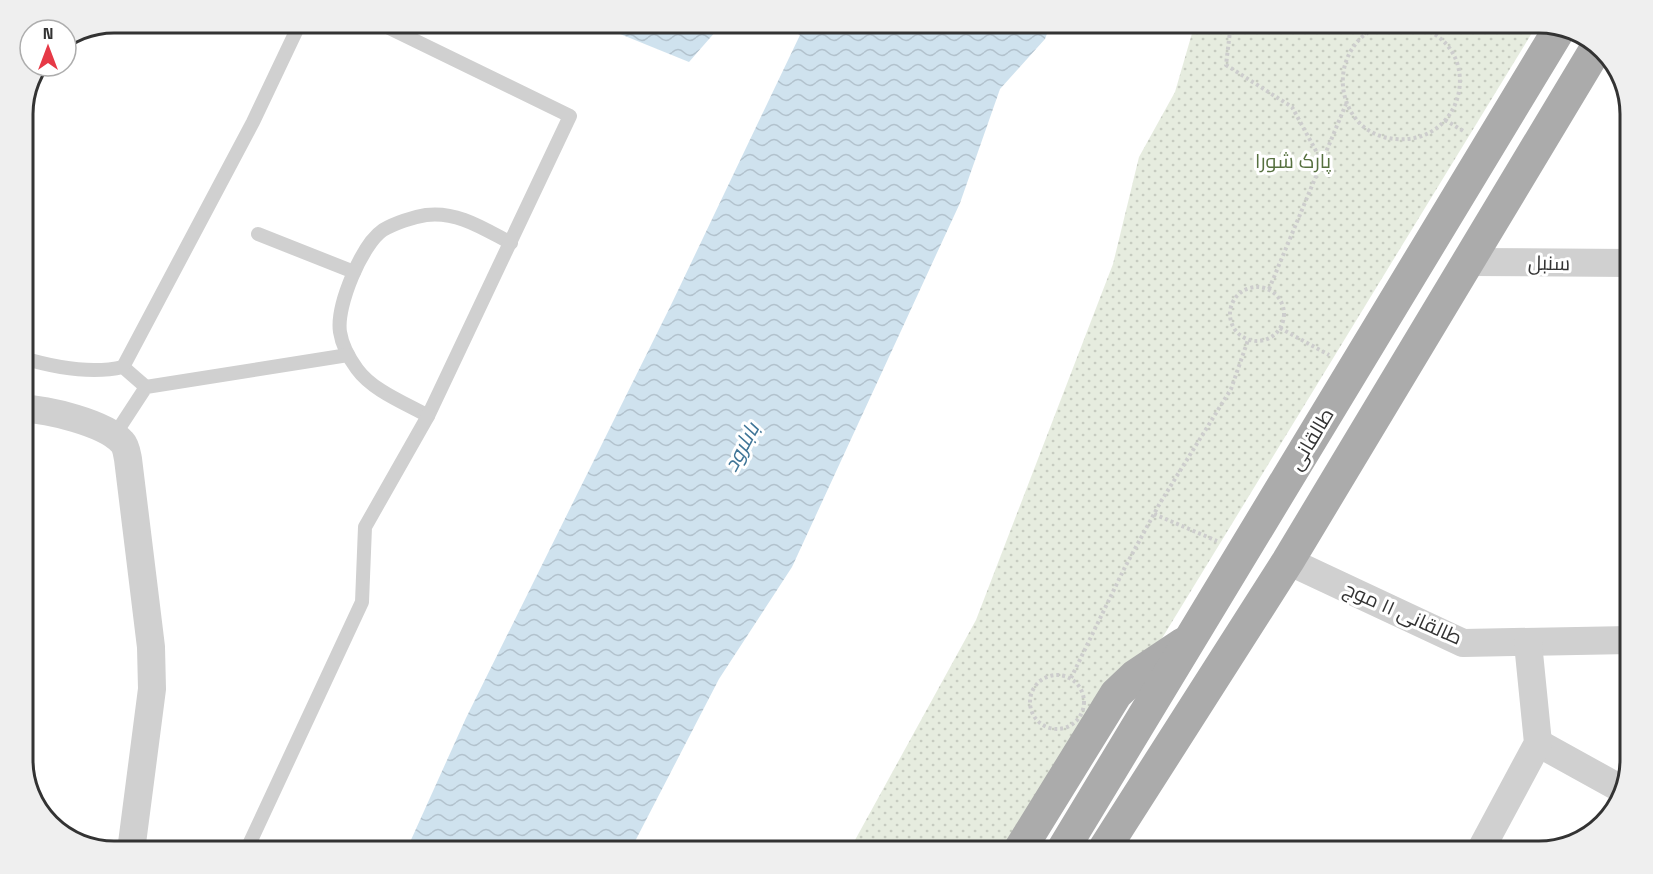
<svg xmlns="http://www.w3.org/2000/svg" width="1653" height="874" font-family="'Space Grotesk',Cairo,sans-serif">
	<defs>
		<pattern id="park-dots" width="8" height="8" patternUnits="userSpaceOnUse" patternTransform="scale(1.5)"><rect width="8" height="8" fill="#e6ecdf"/><path d="M2 2h.1M6 6h.1" fill="none" stroke="#c6cbc0" stroke-width="1.8" stroke-linecap="round"/></pattern>
		<pattern id="water-waves" width="16" height="10" patternUnits="userSpaceOnUse" patternTransform="scale(1.5)"><rect width="16" height="10" fill="#cfe2ee"/><path d="M0 5q4-4 8 0t8 0" fill="none" stroke="#b2c2cd"/></pattern>
	</defs>
	<rect width="100%" height="100%" fill="#fff"/>
	<!-- park -->
	<polygon fill="url(#park-dots)" points="1195,23 1538,23 1032,851 849,851 976,620 1113,264 1139,157 1175,92"/>
	<!-- water -->
	<g fill="url(#water-waves)">
		<polygon points="593,23 723,23 689,62"/>
		<polygon points="776,23 1051,23 1045,39 1000,89 960,203 792,567 719,679 630,851 406,851 466,718 671,305 800,35"/>
	</g>
	<g fill="none" stroke-linecap="round" stroke-linejoin="round">
		<!-- path -->
		<g stroke="#cdcdcd" stroke-width="4" stroke-dasharray="3 3" stroke-linecap="butt">
			<polyline points="1231,23 1226,65 1292,107 1321,160"/>
			<path d="M1397,23C1385,25 1373,28 1363,36C1339,57 1336,94 1356,119C1365,131 1381,138 1395,139C1471,146 1490,31 1399,23"/>
			<polyline points="1364,34 1372,23"/>
			<polyline points="1445,120 1465,132"/>
			<circle cx="1257" cy="314" r="27"/>
			<polyline points="1269,289 1346,104"/>
			<polyline points="1280,328 1329,355"/>
			<polyline points="1154,514 1217,541"/>
			<circle cx="1057" cy="702" r="27"/>
			<polyline points="1071,678 1125,567 1160,503 1231,389 1248,340"/>
		</g>
		<!-- service -->
		<g stroke="#d0d0d0" stroke-width="14">
			<polyline points="258,234 354,272"/>
			<path d="M23,358C53,367 92,374 123,367L146,387"/>
			<polyline points="123,367 253,122 300,23"/>
			<path d="M428,416C405,403 373,391 357,369C349,358 342,345 340,332C336,306 362,244 383,230C395,223 413,217 426,215C458,211 484,229 511,243"/>
			<polyline points="114,436 146,387 348,355"/>
			<polyline points="246,851 362,602 365,527 428,416 570,116 379,23"/>
		</g>
		<!-- minor -->
		<g stroke="#d0d0d0" stroke-width="28">
			<polyline points="1468,262 1630,263"/>
			<path d="M23,409C47,409 105,423 122,442C126,446 127,454 128,459L151,647L152,689L131,851"/>
			<polyline points="1288,561 1463,643 1630,640"/>
			<polyline points="1538,743 1623,790"/>
			<polyline points="1480,851 1538,743 1528,643"/>
		</g>
		<!-- primary -->
		<g stroke="#ababab" stroke-width="33">
			<polyline points="1019,851 1116,694 1135,676 1183,644"/>
			<polyline points="1062,851 1560,28"/>
			<polyline points="1103,851 1288,561 1597,47"/>
		</g>
	</g>
	<g text-anchor="middle" dominant-baseline="central" stroke-width="6" stroke-linejoin="round" paint-order="stroke">
		<!-- park labels -->
		<g font-size="20" fill="#56703f" stroke="#fff">
			<text x="1293" y="161">پارک شورا</text>
		</g>
		<!-- street labels -->
		<g font-size="20" fill="#333" stroke="#fff">
			<text transform="translate(1549 263) rotate(1)">سنبل</text>
			<text transform="translate(1311 439) rotate(-59)">طالقانی</text>
			<text transform="translate(1403 613) rotate(24)">طالقانی ۱۱ موج</text>
		</g>
		<!-- water labels -->
		<g font-size="21" font-style="italic" fill="#3f7597" stroke="#fff">
			<text transform="translate(741 447) rotate(-62)">بابلرود</text>
		</g>
	</g>
	<!-- crop -->
	<path d="M0 0H1653V874H0ZM114 33H1539A81 81 0 0 1 1620 114V760A81 81 0 0 1 1539 841H114A81 81 0 0 1 33 760V114A81 81 0 0 1 114 33Z" fill="#efefef" fill-rule="evenodd"/>
	<path fill="none" stroke="#333" stroke-width="3" d="M114 33H1539A81 81 0 0 1 1620 114V760A81 81 0 0 1 1539 841H114A81 81 0 0 1 33 760V114A81 81 0 0 1 114 33Z"/>
	<!-- north arrow -->
	<g transform="translate(48 48)"><circle r="28" fill="#ffffff" stroke="#adadad" stroke-width="1.5"/>
	<path d="M0-4.5L10 22L0 15L-10 22Z" fill="#e63946"/>
	<text y="-9" font-size="16" font-weight="bold" text-anchor="middle" fill="#333333">N</text>
	</g>
</svg>
